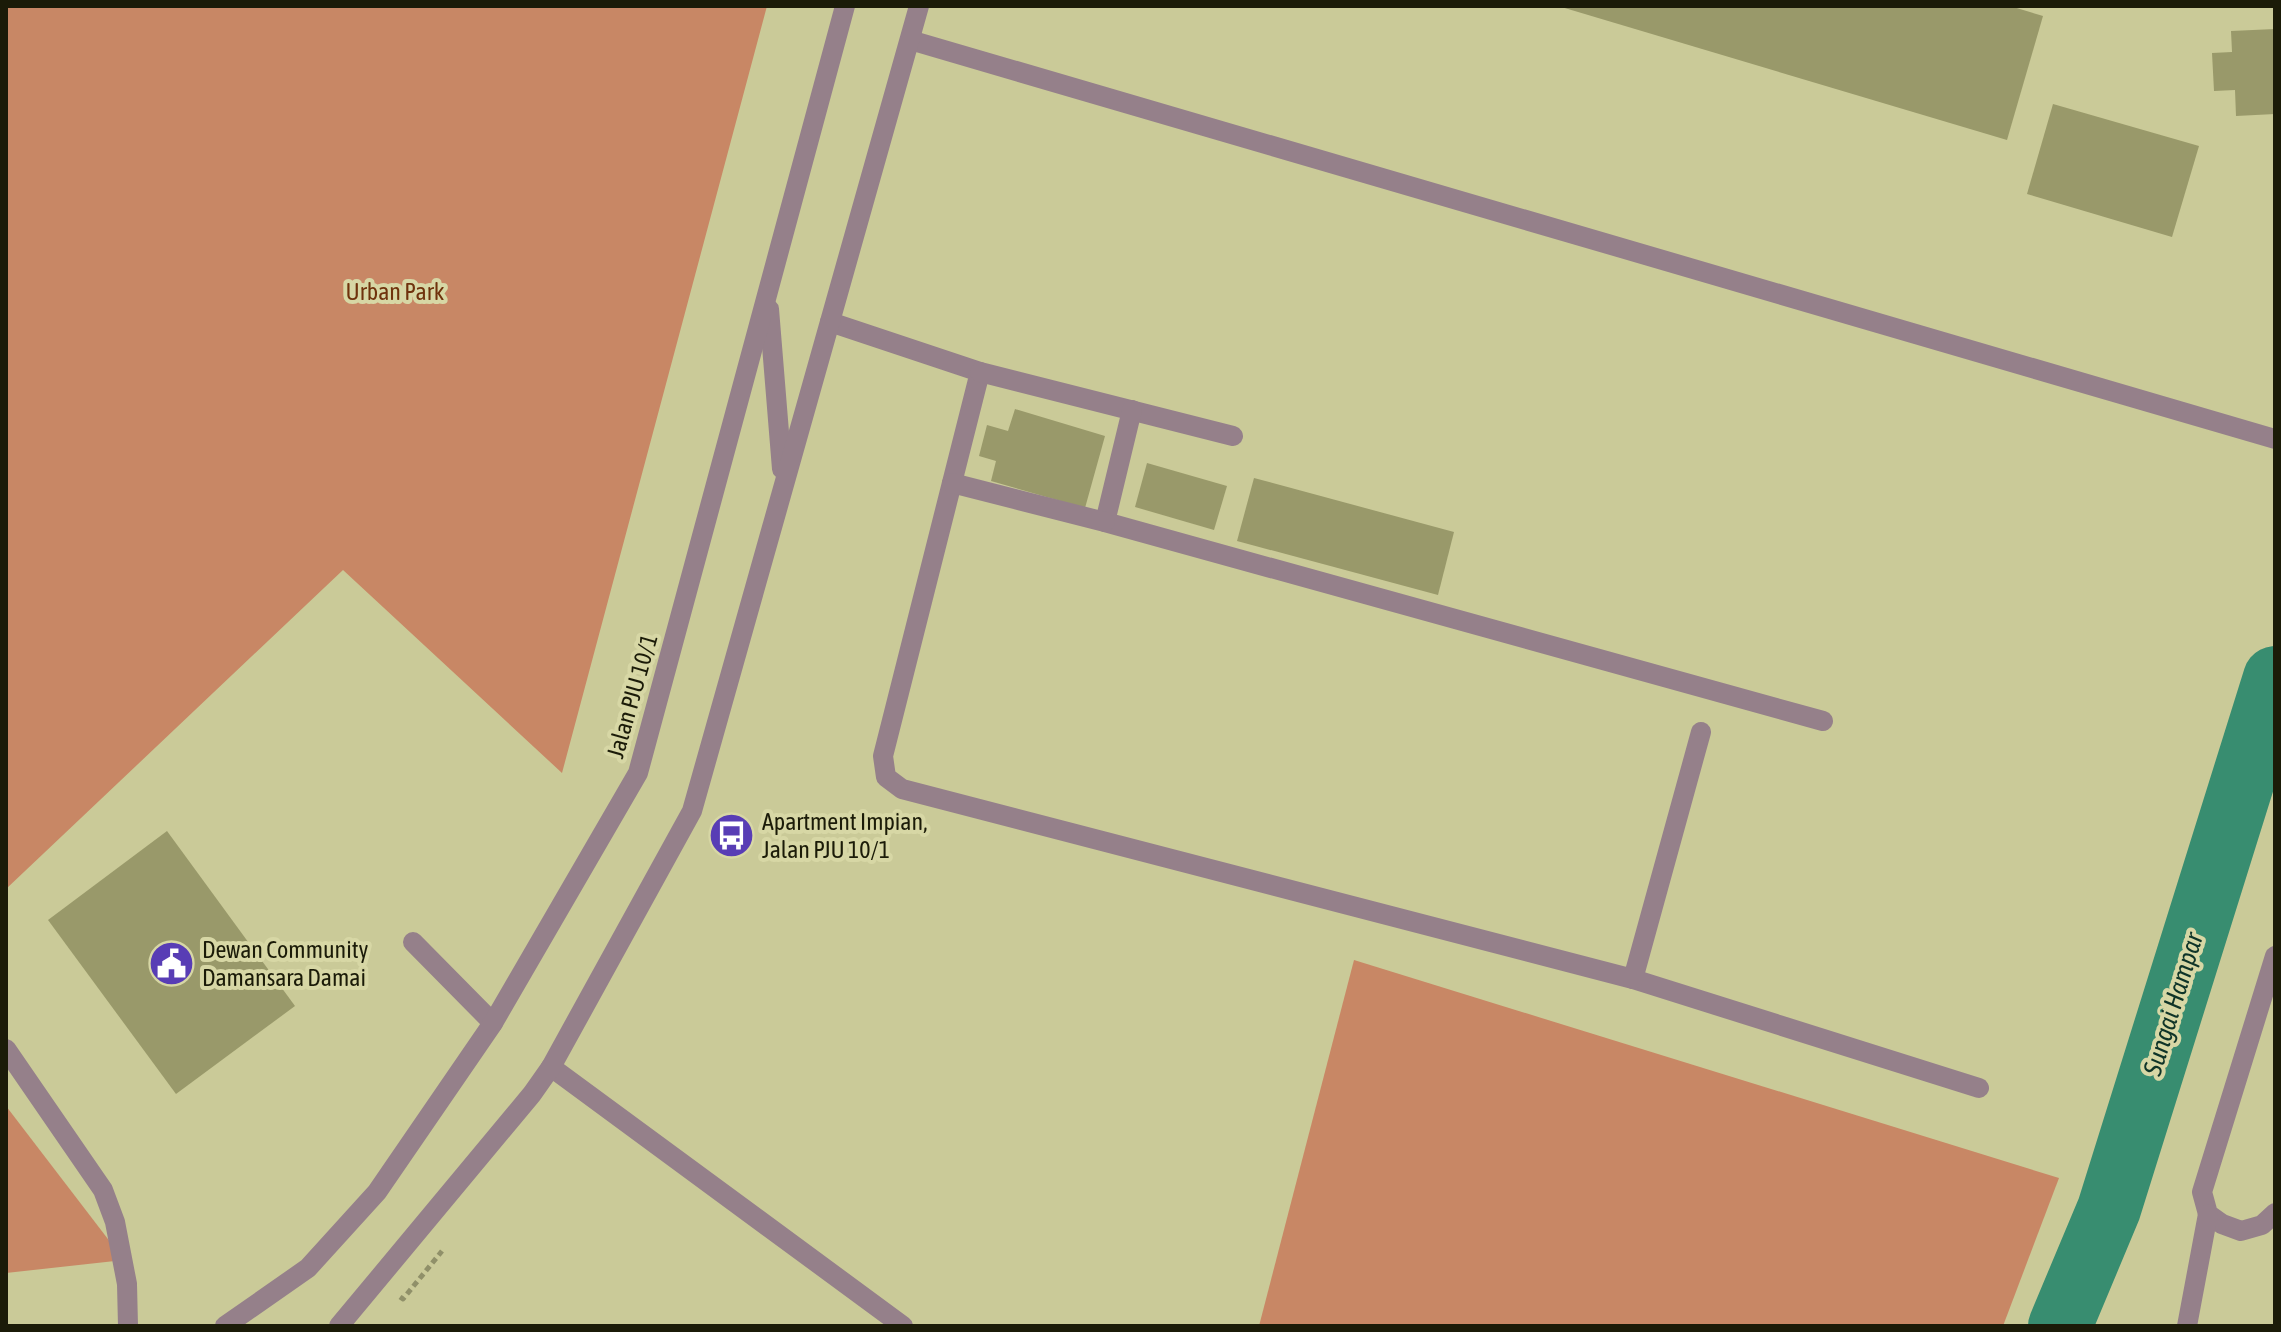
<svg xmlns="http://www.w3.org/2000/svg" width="2281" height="1332" font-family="'Asap Condensed',sans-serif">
	<rect width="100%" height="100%" fill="#caca98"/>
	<!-- forest -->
	<g fill="#c88765">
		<polygon points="6,6 767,6 562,773 343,570 6,889"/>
		<polygon points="1354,960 2059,1178 2003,1326 1259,1326"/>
		<polygon points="6,1106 124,1260 6,1273"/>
	</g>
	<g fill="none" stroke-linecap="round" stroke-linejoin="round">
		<!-- river -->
		<polyline stroke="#388d70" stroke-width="64" points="2060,1326 2109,1209 2275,678"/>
	</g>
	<!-- building -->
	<g fill="#99996a">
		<polygon points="1558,6 2010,6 2043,16 2007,140"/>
		<polygon points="2275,29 2275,114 2236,116 2235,90 2214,91 2212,53 2232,52 2231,31"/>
		<polygon points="2053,104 2199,146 2172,237 2027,194"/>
		<polygon points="1015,409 1105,436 1085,508 991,481 996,461 979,456 987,425 1008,431"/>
		<polygon points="1147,463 1227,486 1214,530 1135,507"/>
		<polygon points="1254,478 1454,532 1438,595 1237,541"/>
		<polygon points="167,831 295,1006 176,1094 48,920"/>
	</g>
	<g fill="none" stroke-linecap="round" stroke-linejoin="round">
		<!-- path -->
		<polyline stroke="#909069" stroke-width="5" stroke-dasharray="6 4" stroke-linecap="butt" points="400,1297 403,1299 442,1251"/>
		<!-- minor -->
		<g stroke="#95808a" stroke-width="20">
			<polyline points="910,40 2275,439"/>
			<polyline points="769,309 782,469"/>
			<polyline points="830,322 980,372 883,756 886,777 902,789 1633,979 1979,1088"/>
			<polyline points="980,372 1233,436"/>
			<polyline points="1132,410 1105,522 1823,721"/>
			<polyline points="952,483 1105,522"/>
			<polyline points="413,942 493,1023"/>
			<polyline points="2275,956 2202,1192 2208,1214 2222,1224 2241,1231 2262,1225 2275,1213"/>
			<polyline points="1633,979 1701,732"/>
			<polyline points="6,1049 103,1190 115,1222 127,1284 128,1326"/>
			<polyline points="551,1067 903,1326"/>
			<polyline points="225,1326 308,1268 377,1192 493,1023 638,773 845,6"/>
			<polyline points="339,1326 532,1094 551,1067 692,811 919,6"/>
			<polyline points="2187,1326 2208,1214"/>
		</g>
	</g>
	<!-- icons -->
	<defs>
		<symbol id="bus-disc" viewBox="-11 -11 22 22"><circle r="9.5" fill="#583db5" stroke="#d7d7a5"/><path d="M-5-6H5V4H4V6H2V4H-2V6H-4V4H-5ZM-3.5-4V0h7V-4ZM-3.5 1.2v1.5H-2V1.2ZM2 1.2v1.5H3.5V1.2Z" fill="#fff"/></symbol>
		<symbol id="civic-disc" viewBox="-11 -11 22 22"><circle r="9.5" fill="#583db5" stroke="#d7d7a5"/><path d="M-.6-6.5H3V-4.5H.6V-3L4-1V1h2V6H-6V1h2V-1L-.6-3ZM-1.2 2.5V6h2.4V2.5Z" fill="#fff"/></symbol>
	</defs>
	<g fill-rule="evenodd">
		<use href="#bus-disc" x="706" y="810" width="51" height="51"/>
		<use href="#civic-disc" x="146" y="938" width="51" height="51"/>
	</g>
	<g text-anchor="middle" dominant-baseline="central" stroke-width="8" stroke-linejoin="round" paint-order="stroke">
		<!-- park labels -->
		<g font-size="24" fill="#6f320c" stroke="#d7d7a5">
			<text x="395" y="291">Urban Park</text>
		</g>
		<!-- street labels -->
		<g font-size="24" fill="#1b1b08" stroke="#d7d7a5">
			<text transform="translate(632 696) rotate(-74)">Jalan PJU 10/1</text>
		</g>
		<!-- poi labels -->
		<g font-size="24" fill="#1b1b08" stroke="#d7d7a5" text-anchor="start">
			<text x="762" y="821">Apartment Impian,<tspan x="762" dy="28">Jalan PJU 10/1</tspan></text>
			<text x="202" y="949">Dewan Community<tspan x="202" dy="28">Damansara Damai</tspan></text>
		</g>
		<!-- water labels -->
		<g font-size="26" font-style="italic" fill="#0e3428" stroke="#d7d7a5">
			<text transform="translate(2173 1004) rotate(-73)">Sungai Hampar</text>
		</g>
	</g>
	<!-- border -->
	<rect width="2281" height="1332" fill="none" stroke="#1b1b08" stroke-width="16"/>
</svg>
